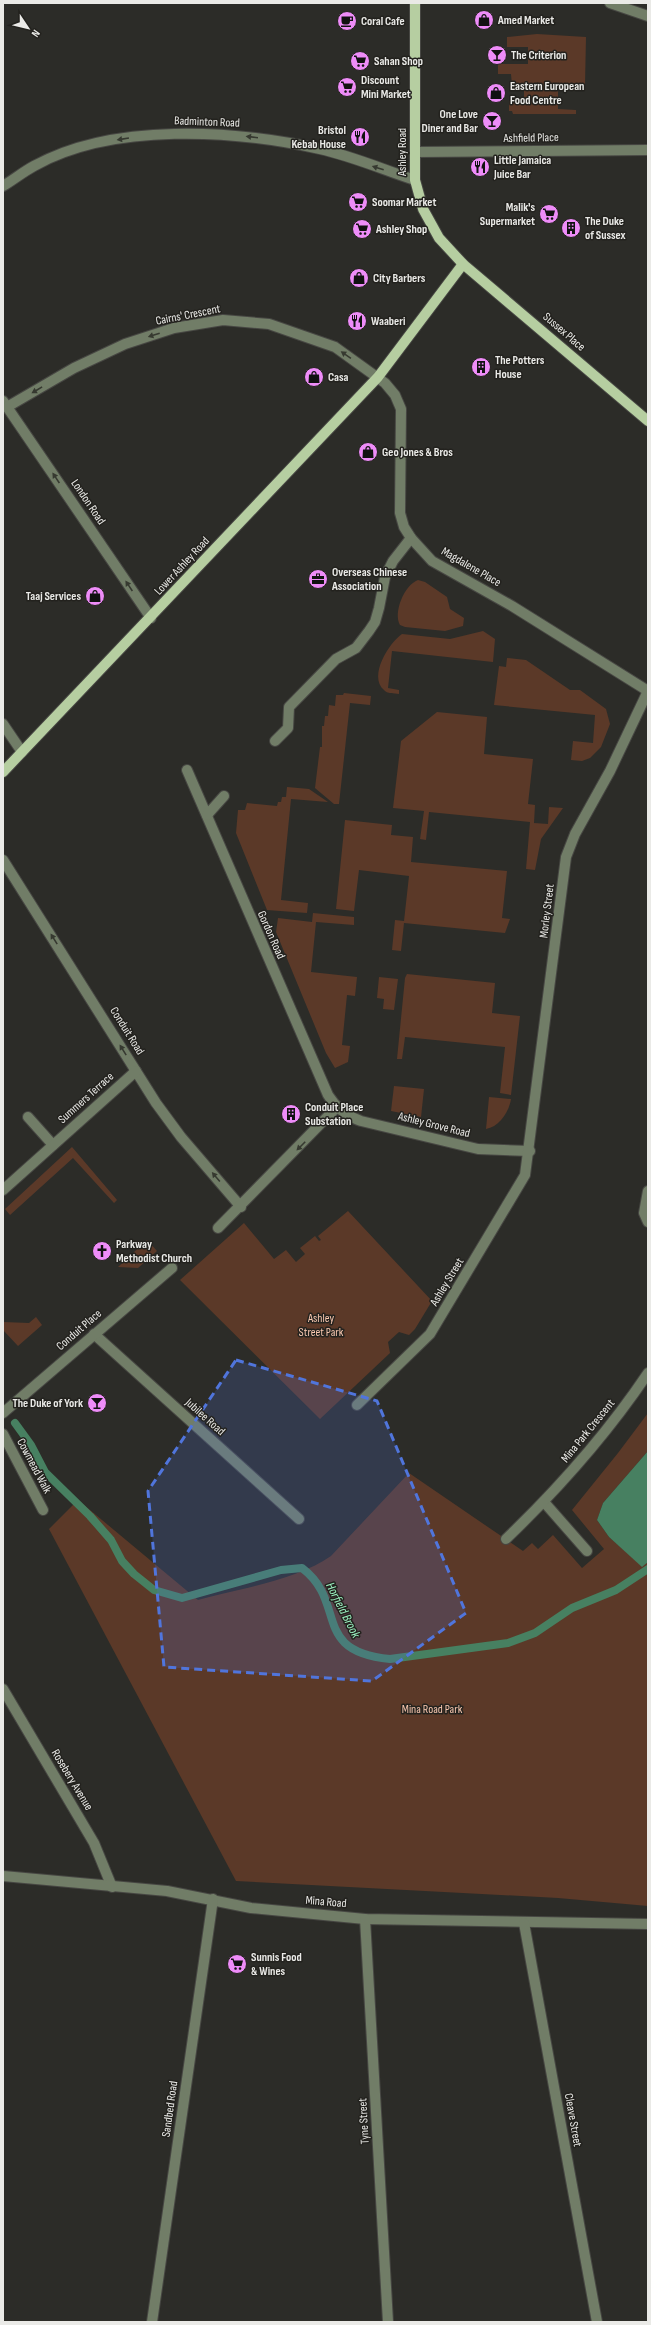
<svg xmlns="http://www.w3.org/2000/svg" width="651" height="2325" font-family="'Sofia Sans Condensed',sans-serif">
	<rect width="100%" height="100%" fill="#2c2c28"/>
	<!-- green -->
	<g fill="#5b3928">
		<polygon points="537,34 586,37 585,85 558,85 558,109 576,110 576,114 513,114 512,111 509,111 509,101 524,101 524,85 512,85 511,74 498,74 498,64 528,64 528,47 507,47 507,37"/>
		<path d="M418,580L425,582L447,597L450,609L464,618L463,626L445,631L405,627L400,625C393,613 404,585 418,580Z"/>
		<path d="M483,631L495,639L493,662L392,651L388,688L399,690V694C394,693 387,694 384,690C368,676 389,643 402,634L450,639Z"/>
		<polygon points="507,658 526,660 570,690 580,690 606,709 610,724 601,747 590,758 582,761 571,760 573,741 593,743 595,715 494,705 499,666 506,667"/>
		<polygon points="344,693 371,696 370,705 350,703 339,804 334,804 315,788 320,747 322,747 322,726 324,726 325,716 328,716 329,705 335,706 336,695 343,695"/>
		<polygon points="437,712 487,717 484,754 533,759 528,804 535,805 534,823 548,824 549,807 563,808 541,839 535,870 526,869 530,822 429,812 426,840 420,839 424,811 393,808 401,741"/>
		<polygon points="287,787 309,789 328,802 291,799 281,900 308,903 307,913 267,910 236,833 238,810 245,810 247,803 277,806 278,802 281,802 282,797 286,797"/>
		<polygon points="345,820 392,825 391,835 413,837 411,862 507,871 502,918 510,919 505,933 404,923 401,951 392,950 395,920 404,921 409,876 359,870 354,911 336,909"/>
		<polygon points="313,913 354,917 354,925 316,922 311,972 357,977 355,996 347,995 342,1045 350,1046 348,1062 335,1068 326,1053 276,932 278,918 312,922"/>
		<polygon points="407,974 495,983 492,1013 520,1016 511,1095 500,1093 505,1047 405,1037 402,1059 397,1059 405,978"/>
		<polygon points="379,977 398,979 394,1010 383,1009 384,999 377,998"/>
		<polygon points="394,1086 424,1089 421,1117 391,1111"/>
		<path d="M489,1097L511,1099C509,1112 499,1127 486,1129Z"/>
		<polygon points="72,1147 117,1200 114,1203 73,1158 10,1215 5,1209"/>
		<polygon points="348,1211 432,1301 415,1329 409,1335 399,1332 388,1342 390,1353 320,1419 180,1280 244,1223 274,1259 286,1250 296,1262 305,1254 300,1248 315,1236 319,1241 321,1240 318,1236"/>
		<polygon points="147,1240 157,1251 138,1268 118,1267"/>
		<polygon points="36,1317 42,1325 18,1346 3,1330 3,1322 29,1323"/>
		<path d="M648,1413V1451L603,1503L597,1520L609,1537L642,1566L648,1562V1906L558,1898L236,1881L49,1529L78,1500L198,1600C238,1589 297,1580 331,1556L409,1473L523,1551L532,1543L538,1549L553,1535L582,1568L604,1549L572,1510L618,1453Z"/>
	</g>
	<!-- water -->
	<polygon fill="#478061" points="648,1451 648,1562 642,1567 609,1537 597,1520 603,1503"/>
	<g fill="none" stroke-linecap="round" stroke-linejoin="round">
		<!-- stream -->
		<path stroke="#478061" stroke-width="8" d="M15,1423L31,1445L45,1472L90,1516L111,1540L122,1561L134,1574L154,1590L182,1598L281,1570L302,1568C348,1603 310,1651 390,1659L508,1643L535,1633L572,1608L616,1590L648,1569"/>
		<defs>
			<g id="minor">
				<polyline points="610,3 648,16"/>
				<polyline points="415,152 648,150"/>
				<path d="M3,186C13,180 23,172 34,166C113,122 234,130 320,149C352,156 384,170 415,180"/>
				<polyline points="3,401 151,618"/>
				<polyline points="7,407 74,368 125,344 174,328 223,320 269,324 335,347 385,383 395,395 401,409 400,513 404,527 411,538 432,561 512,606 648,691"/>
				<polyline points="3,724 22,752"/>
				<polyline points="275,741 288,728 289,707 336,659 356,648 369,631 375,622 379,608 385,577 393,561 411,538"/>
				<path d="M187,770L328,1095C336,1108 346,1116 361,1121L478,1149L530,1151"/>
				<polyline points="207,815 224,796"/>
				<polyline points="3,860 156,1103 181,1137 241,1207"/>
				<polyline points="28,1117 53,1145"/>
				<polyline points="3,1190 136,1071"/>
				<polyline points="648,1191 644,1213 648,1222"/>
				<polyline points="218,1228 337,1107"/>
				<polyline points="94,1334 299,1519"/>
				<polyline points="357,1405 430,1334 525,1175 566,857 575,834 610,771 648,691"/>
				<polyline points="3,1413 172,1268"/>
				<polyline points="3,1434 43,1510"/>
				<polyline points="544,1502 587,1551"/>
				<path d="M506,1539C559,1488 607,1434 648,1373"/>
				<polyline points="3,1689 94,1843 112,1887"/>
				<polyline points="3,1876 167,1891 251,1908 365,1919 648,1924"/>
				<polyline points="365,1919 388,2322"/>
				<polyline points="524,1923 597,2322"/>
				<polyline points="152,2322 213,1899"/>
			</g>
			<g id="major">
				<polyline points="415,3 415,180 423,209 439,238 463,264 648,421"/>
				<polyline points="3,772 378,377 463,264"/>
			</g>
		</defs>
		<!-- minor casing -->
		<use href="#minor" stroke="#474743" stroke-width="12"/>
		<!-- major casing -->
		<use href="#major" stroke="#474743" stroke-width="12"/>
		<!-- minor -->
		<use href="#minor" stroke="#717d67" stroke-width="10"/>
		<!-- major -->
		<use href="#major" stroke="#b6cea1" stroke-width="10"/>
	</g>
	<!-- one-way arrows -->
	<defs><path id="oneway-solid" d="M-6-.8H1V-3.2L6.5 0L1 3.2V.8H-6Z"/></defs>
	<g fill="#363930">
		<use href="#oneway-solid" transform="translate(252 137) rotate(-173)"/>
		<use href="#oneway-solid" transform="translate(123 139) rotate(171)"/>
		<use href="#oneway-solid" transform="translate(378 168) rotate(-162)"/>
		<use href="#oneway-solid" transform="translate(154 335) rotate(162)"/>
		<use href="#oneway-solid" transform="translate(346 355) rotate(-145)"/>
		<use href="#oneway-solid" transform="translate(37 390) rotate(149)"/>
		<use href="#oneway-solid" transform="translate(56 478) rotate(-124)"/>
		<use href="#oneway-solid" transform="translate(129 586) rotate(-124)"/>
		<use href="#oneway-solid" transform="translate(54 939) rotate(-122)"/>
		<use href="#oneway-solid" transform="translate(123 1050) rotate(-122)"/>
		<use href="#oneway-solid" transform="translate(301 1146) rotate(135)"/>
		<use href="#oneway-solid" transform="translate(216 1177) rotate(-130)"/>
	</g>
	<!-- marked area -->
	<path fill="#5075dc" fill-opacity="0.2" stroke="#5075dc" stroke-width="3" stroke-dasharray="8 5" stroke-linejoin="round" d="M236,1360L377,1401L466,1613L372,1681L164,1667L148,1491Z"/>
	<!-- icons -->
	<defs>
		<symbol id="shop-disc" viewBox="-11 -11 22 22"><circle r="9.5" fill="#ee8cf8" stroke="#23221e"/><path d="M-5-2.5h2.3a2.7 3.5 0 0 1 5.4 0H5L5.5 6h-11ZM-1.5-2.5h3a1.5 2.3 0 0 0-3 0Z" fill="#111"/></symbol>
		<symbol id="cafe-disc" viewBox="-11 -11 22 22"><circle r="9.5" fill="#ee8cf8" stroke="#23221e"/><path d="M-5.5-4.5H6V0H3Q3 3.5 0 3.5H-2.5Q-5.5 3.5-5.5 0ZM3-3.2v2h1.7v-2ZM-6 4.5H4V6H-6Z" fill="#111"/></symbol>
		<symbol id="bar-disc" viewBox="-11 -11 22 22"><circle r="9.5" fill="#ee8cf8" stroke="#23221e"/><path d="M-6-5H6L.8 .8V4.5H3.5V6h-7V4.5H-.8V.8Z" fill="#111"/></symbol>
		<symbol id="supermarket-disc" viewBox="-11 -11 22 22"><circle r="9.5" fill="#ee8cf8" stroke="#23221e"/><path d="M-6-5.5h2.5l.6 2H6L4.5 2H-2.5L-4.4-4H-6ZM-1.5 3.2a1.3 1.3 0 1 0 .1 0ZM3 3.2a1.3 1.3 0 1 0 .1 0Z" fill="#111"/></symbol>
		<symbol id="restaurant-disc" viewBox="-11 -11 22 22"><circle r="9.5" fill="#ee8cf8" stroke="#23221e"/><path d="M-5-6h1v4h1v-4h1v4h1v-4h1v5L-1.5 .5V6h-2V.5L-5-1ZM5-6V6H3V1.5H1.5Q1.5-4 5-6Z" fill="#111"/></symbol>
		<symbol id="building-disc" viewBox="-11 -11 22 22"><circle r="9.5" fill="#ee8cf8" stroke="#23221e"/><path d="M-4-6H4V6H1V3H-1V6H-4ZM-2.5-4.3h1.7v1.8h-1.7ZM.8-4.3h1.7v1.8H.8ZM-2.5-1h1.7V.8h-1.7ZM.8-1h1.7V.8H.8Z" fill="#111"/></symbol>
		<symbol id="office-disc" viewBox="-11 -11 22 22"><circle r="9.5" fill="#ee8cf8" stroke="#23221e"/><path d="M-6-3h4V-5.5h4V-3h4V5H-6ZM-1-4.5V-3h2v-1.5ZM-6 0V1H6V0Z" fill="#111"/></symbol>
		<symbol id="church-disc" viewBox="-11 -11 22 22"><circle r="9.5" fill="#ee8cf8" stroke="#23221e"/><path d="M-1.2-6h2.4v3.5h3.3v2.4h-3.3V6h-2.4V-.1h-3.3v-2.4h3.3Z" fill="#111"/></symbol>
	</defs>
	<g fill-rule="evenodd">
		<use href="#shop-disc" x="473" y="9" width="22" height="22"/>
		<use href="#cafe-disc" x="336" y="10" width="22" height="22"/>
		<use href="#bar-disc" x="486" y="44" width="22" height="22"/>
		<use href="#supermarket-disc" x="349" y="50" width="22" height="22"/>
		<use href="#supermarket-disc" x="336" y="76" width="22" height="22"/>
		<use href="#shop-disc" x="485" y="82" width="22" height="22"/>
		<use href="#bar-disc" x="481" y="110" width="22" height="22"/>
		<use href="#restaurant-disc" x="349" y="126" width="22" height="22"/>
		<use href="#restaurant-disc" x="469" y="156" width="22" height="22"/>
		<use href="#supermarket-disc" x="347" y="191" width="22" height="22"/>
		<use href="#supermarket-disc" x="538" y="203" width="22" height="22"/>
		<use href="#building-disc" x="560" y="217" width="22" height="22"/>
		<use href="#supermarket-disc" x="351" y="218" width="22" height="22"/>
		<use href="#shop-disc" x="348" y="267" width="22" height="22"/>
		<use href="#restaurant-disc" x="346" y="310" width="22" height="22"/>
		<use href="#building-disc" x="470" y="356" width="22" height="22"/>
		<use href="#shop-disc" x="303" y="366" width="22" height="22"/>
		<use href="#shop-disc" x="357" y="441" width="22" height="22"/>
		<use href="#office-disc" x="307" y="568" width="22" height="22"/>
		<use href="#shop-disc" x="84" y="585" width="22" height="22"/>
		<use href="#building-disc" x="280" y="1103" width="22" height="22"/>
		<use href="#church-disc" x="91" y="1240" width="22" height="22"/>
		<use href="#bar-disc" x="86" y="1392" width="22" height="22"/>
		<use href="#supermarket-disc" x="226" y="1953" width="22" height="22"/>
	</g>
	<g text-anchor="middle" dominant-baseline="central" stroke-width="3" stroke-linejoin="round" paint-order="stroke">
		<!-- poi labels -->
		<g font-size="12" font-weight="bold" fill="#eaeae7" stroke="#23221e" text-anchor="start">
			<text x="498" y="20">Amed Market</text>
			<text x="361" y="21">Coral Cafe</text>
			<text x="511" y="55">The Criterion</text>
			<text x="374" y="61">Sahan Shop</text>
			<text x="361" y="80">Discount<tspan x="361" dy="14">Mini Market</tspan></text>
			<text x="510" y="86">Eastern European<tspan x="510" dy="14">Food Centre</tspan></text>
			<text x="478" y="114" text-anchor="end">One Love<tspan x="478" dy="14">Diner and Bar</tspan></text>
			<text x="346" y="130" text-anchor="end">Bristol<tspan x="346" dy="14">Kebab House</tspan></text>
			<text x="494" y="160">Little Jamaica<tspan x="494" dy="14">Juice Bar</tspan></text>
			<text x="372" y="202">Soomar Market</text>
			<text x="535" y="207" text-anchor="end">Malik's<tspan x="535" dy="14">Supermarket</tspan></text>
			<text x="585" y="221">The Duke<tspan x="585" dy="14">of Sussex</tspan></text>
			<text x="376" y="229">Ashley Shop</text>
			<text x="373" y="278">City Barbers</text>
			<text x="371" y="321">Waaberi</text>
			<text x="495" y="360">The Potters<tspan x="495" dy="14">House</tspan></text>
			<text x="328" y="377">Casa</text>
			<text x="382" y="452">Geo Jones &amp; Bros</text>
			<text x="332" y="572">Overseas Chinese<tspan x="332" dy="14">Association</tspan></text>
			<text x="81" y="596" text-anchor="end">Taaj Services</text>
			<text x="305" y="1107">Conduit Place<tspan x="305" dy="14">Substation</tspan></text>
			<text x="116" y="1244">Parkway<tspan x="116" dy="14">Methodist Church</tspan></text>
			<text x="83" y="1403" text-anchor="end">The Duke of York</text>
			<text x="251" y="1957">Sunnis Food<tspan x="251" dy="14">&amp; Wines</tspan></text>
		</g>
		<!-- street labels -->
		<g font-size="12" fill="#eaeae7" stroke="#23221e">
			<text transform="translate(207 122) rotate(2)">Badminton Road</text>
			<text transform="translate(531 138) rotate(-1)">Ashfield Place</text>
			<text transform="translate(402 152) rotate(-90)">Ashley Road</text>
			<text transform="translate(188 315) rotate(-11)">Cairns' Crescent</text>
			<text transform="translate(564 332) rotate(41)">Sussex Place</text>
			<text transform="translate(88 502) rotate(56)">London Road</text>
			<text transform="translate(182 566) rotate(-47)">Lower Ashley Road</text>
			<text transform="translate(471 567) rotate(30)">Magdalene Place</text>
			<text transform="translate(547 911) rotate(-83)">Morley Street</text>
			<text transform="translate(271 935) rotate(66)">Gordon Road</text>
			<text transform="translate(127 1031) rotate(58)">Conduit Road</text>
			<text transform="translate(86 1098) rotate(-42)">Summers Terrace</text>
			<text transform="translate(434 1125) rotate(14)">Ashley Grove Road</text>
			<text transform="translate(447 1282) rotate(-59)">Ashley Street</text>
			<text transform="translate(79 1330) rotate(-41)">Conduit Place</text>
			<text transform="translate(205 1417) rotate(42)">Jubilee Road</text>
			<text transform="translate(588 1431) rotate(-51)">Mina Park Crescent</text>
			<text transform="translate(34 1466) rotate(62)">Cowmead Walk</text>
			<text transform="translate(72 1780) rotate(59)">Rosebery Avenue</text>
			<text transform="translate(326 1902) rotate(5)">Mina Road</text>
			<text transform="translate(170 2109) rotate(-82)">Sandbed Road</text>
			<text transform="translate(573 2120) rotate(80)">Cleave Street</text>
			<text transform="translate(364 2121) rotate(-93)">Tyne Street</text>
		</g>
		<!-- park labels -->
		<g font-size="12" fill="#f9c8b0" stroke="#23221e">
			<text x="321" y="1318">Ashley<tspan x="321" dy="14">Street Park</tspan></text>
			<text x="432" y="1709">Mina Road Park</text>
		</g>
		<!-- water labels -->
		<g font-size="13" font-style="italic" fill="#9af1c0" stroke="#23221e">
			<text transform="translate(343 1610) rotate(63)">Horfield Brook</text>
		</g>
	</g>
	<!-- border -->
	<rect width="651" height="2325" fill="none" stroke="#eaeae7" stroke-width="8"/>
	<!-- north arrow -->
	<g transform="translate(28 28) rotate(125)" stroke="#23221e" stroke-width="3" paint-order="stroke">
	<path d="M0-3L7 15L0 10L-7 15Z" fill="#eaeae7"/>
	<text y="-6" font-size="11" font-weight="bold" text-anchor="middle" fill="#eaeae7">N</text>
	</g>
</svg>
